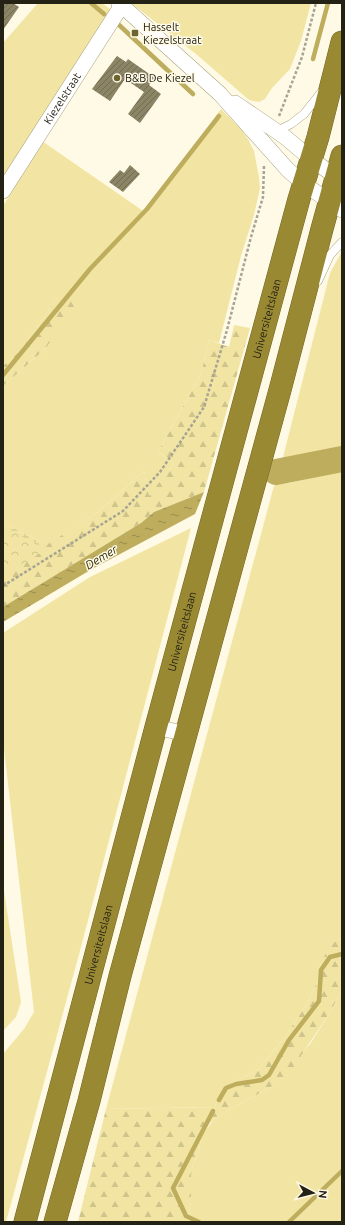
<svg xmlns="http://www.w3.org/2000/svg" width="345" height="1225" font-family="Ubuntu,sans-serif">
	<defs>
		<pattern id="forest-firs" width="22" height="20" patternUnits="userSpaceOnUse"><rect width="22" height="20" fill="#f2e5a3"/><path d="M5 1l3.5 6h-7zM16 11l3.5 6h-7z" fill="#cfc48b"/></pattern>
		<pattern id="wetland-marsh" width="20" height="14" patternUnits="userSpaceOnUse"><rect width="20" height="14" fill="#f2e5a3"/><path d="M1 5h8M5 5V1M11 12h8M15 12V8" fill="none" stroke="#cfc48b"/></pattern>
		<pattern id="park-crowns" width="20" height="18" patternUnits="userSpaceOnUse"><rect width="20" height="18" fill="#f2e5a3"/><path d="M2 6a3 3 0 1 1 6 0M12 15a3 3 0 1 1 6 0" fill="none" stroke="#cfc48b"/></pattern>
		<pattern id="water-ripples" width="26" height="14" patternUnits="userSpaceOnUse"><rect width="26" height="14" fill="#bdad5d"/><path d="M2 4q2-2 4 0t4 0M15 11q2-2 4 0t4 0" fill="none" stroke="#998c4c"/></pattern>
		<pattern id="building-hatch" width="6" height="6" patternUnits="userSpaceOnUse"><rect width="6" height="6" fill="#8b8566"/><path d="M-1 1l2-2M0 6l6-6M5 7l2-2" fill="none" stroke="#716c53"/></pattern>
	</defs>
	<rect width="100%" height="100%" fill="#fefae6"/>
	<!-- grass -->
	<g fill="#f2e5a3">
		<polygon points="38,3 102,3 111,10 3,182 3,43"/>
		<polygon points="131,3 311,3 301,41 290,69 272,88 265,99 259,102 249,100 196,54"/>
		<polygon points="221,109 240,128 248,139 254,151 259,177 260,188 254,215 241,256 219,343 209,340 201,374 158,452 174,463 149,497 144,471 98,512 48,545 3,523 3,386 45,349 58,297 20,351 3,366 3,206 42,141 146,213"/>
		<polygon points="342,251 342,449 282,461 330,273"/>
		<polygon points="342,470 342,939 338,940 320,965 318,979 309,1000 285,1037 258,1070 232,1083 214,1107 106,1109 275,482 289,483"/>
		<polygon points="191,528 81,947 6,1222 3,1222 3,1054 24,1029 34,1012 3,740 3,633 90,577"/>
		<polygon points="3,884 21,1002 16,1017 3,1031"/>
		<polygon points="342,990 342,1222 186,1222 191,1203 191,1176 193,1165 199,1151 201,1137 204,1132 215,1118 274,1085 310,1044 329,1014"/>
	</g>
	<!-- forest -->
	<g fill="url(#forest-firs)">
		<polygon points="58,297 70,300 75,308 45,349 3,386 3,366 20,351"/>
		<polygon points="234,325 250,328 204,492 154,512 141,523 3,607 3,573 98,512 144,471 149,496 174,463 158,452 201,374 209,340 229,347"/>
		<polygon points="342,939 342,990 329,1014 290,1072 274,1085 215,1118 209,1124 201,1137 199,1151 193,1165 191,1176 191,1203 186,1222 78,1222 106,1109 214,1107 232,1083 258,1070 285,1037 309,1000 318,979 320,965 330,945 338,940"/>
	</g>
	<!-- wetland -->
	<polygon fill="url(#wetland-marsh)" points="3,523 48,545 3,573"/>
	<!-- park -->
	<polygon fill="url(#park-crowns)" points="3,526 46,550 3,575"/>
	<!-- water -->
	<polygon fill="url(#water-ripples)" points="204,492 195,514 92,569 3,622 3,607 141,523 154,512"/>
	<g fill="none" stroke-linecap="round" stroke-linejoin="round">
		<!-- stream -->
		<g stroke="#bdad5d" stroke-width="4.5">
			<polyline points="91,3 104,14"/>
			<polyline points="118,24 193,94"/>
			<polyline points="313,59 328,3"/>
			<polyline points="3,375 90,269 147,209 219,116"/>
			<polyline points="219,1100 226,1088 236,1084 262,1080 269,1075 289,1040 319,1001 321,970 330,957 342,954"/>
			<polyline points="199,1222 186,1216 173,1188 213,1111"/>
			<polyline points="289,1222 342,1171"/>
		</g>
		<!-- river -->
		<polyline stroke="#bdad5d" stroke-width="26" points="276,472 342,459"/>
	</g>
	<!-- building -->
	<g fill="url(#building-hatch)">
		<polygon points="3,3 13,3 19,7 3,30"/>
		<polygon points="117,56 126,62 128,59 155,78 149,85 161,94 140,123 128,114 144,92 125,79 110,101 92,89"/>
		<polygon points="130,165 140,174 123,192 109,182 120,170 124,173"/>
	</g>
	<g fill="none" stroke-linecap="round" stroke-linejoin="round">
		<defs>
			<g id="lane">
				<polyline points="277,131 291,124 304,114 323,90"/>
				<polyline points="318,281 330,255 342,242"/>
			</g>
			<g id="street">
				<polyline points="119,3 220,94 288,170 304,184 342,210"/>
				<polyline points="235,103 285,137 311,159 342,181"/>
				<path id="s1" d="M3,191L122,5"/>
				<polyline points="156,727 186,734"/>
			</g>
			<g id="highway">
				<path id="s2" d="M25,1222L156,727L299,199L318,137L342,42"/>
				<polyline points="55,1222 89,1101 120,976 280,390 322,229 342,156"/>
			</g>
		</defs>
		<!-- lane casing -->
		<use href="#lane" stroke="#a8a282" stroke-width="9"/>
		<!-- street casing -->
		<use href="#street" stroke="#a8a282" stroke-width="16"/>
		<!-- highway casing -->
		<use href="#highway" stroke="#716528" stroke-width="23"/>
		<!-- path -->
		<g stroke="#a7a493" stroke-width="2.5" stroke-dasharray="3 2" stroke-linecap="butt">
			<polyline points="279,116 302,57 316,3"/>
			<polyline points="3,586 123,511 160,472 204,407 227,330 251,237 263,197 264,165"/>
		</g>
		<!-- lane -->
		<use href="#lane" stroke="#fff" stroke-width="8"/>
		<!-- street -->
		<use href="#street" stroke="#fff" stroke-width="15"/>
		<!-- highway -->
		<use href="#highway" stroke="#9a8933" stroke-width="22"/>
	</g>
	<!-- markers -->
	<g fill="#6d632f" stroke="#fefae6" stroke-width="1.5">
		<rect x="131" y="29" width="8" height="8" rx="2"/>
		<circle cx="117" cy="78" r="4"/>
	</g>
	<g text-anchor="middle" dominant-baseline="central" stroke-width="3" stroke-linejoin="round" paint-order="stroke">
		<!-- poi labels -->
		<g font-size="11" fill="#242115" stroke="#fefae6" text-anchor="start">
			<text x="143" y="27">Hasselt<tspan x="143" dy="13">Kiezelstraat</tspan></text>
			<text x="125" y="78">B&amp;B De Kiezel</text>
		</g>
		<!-- street labels -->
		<g font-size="11" fill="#242115" stroke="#fefae6">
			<text stroke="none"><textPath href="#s1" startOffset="110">Kiezelstraat</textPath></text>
			<text stroke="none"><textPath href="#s2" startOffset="935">Universiteitslaan</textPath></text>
			<text stroke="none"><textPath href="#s2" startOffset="611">Universiteitslaan</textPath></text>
			<text stroke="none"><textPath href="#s2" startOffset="287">Universiteitslaan</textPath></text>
		</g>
		<!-- water labels -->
		<g font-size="12" font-style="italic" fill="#362f0b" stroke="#fefae6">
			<text transform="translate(101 557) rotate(-31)">Demer</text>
		</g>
	</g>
	<!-- border -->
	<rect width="345" height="1225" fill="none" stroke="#242115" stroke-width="8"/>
	<!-- north arrow -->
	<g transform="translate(313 1193) rotate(97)" stroke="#fefae6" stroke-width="3" paint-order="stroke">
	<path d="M0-3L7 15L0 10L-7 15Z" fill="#242115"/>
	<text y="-6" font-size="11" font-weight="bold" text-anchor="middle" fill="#242115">N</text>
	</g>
</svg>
